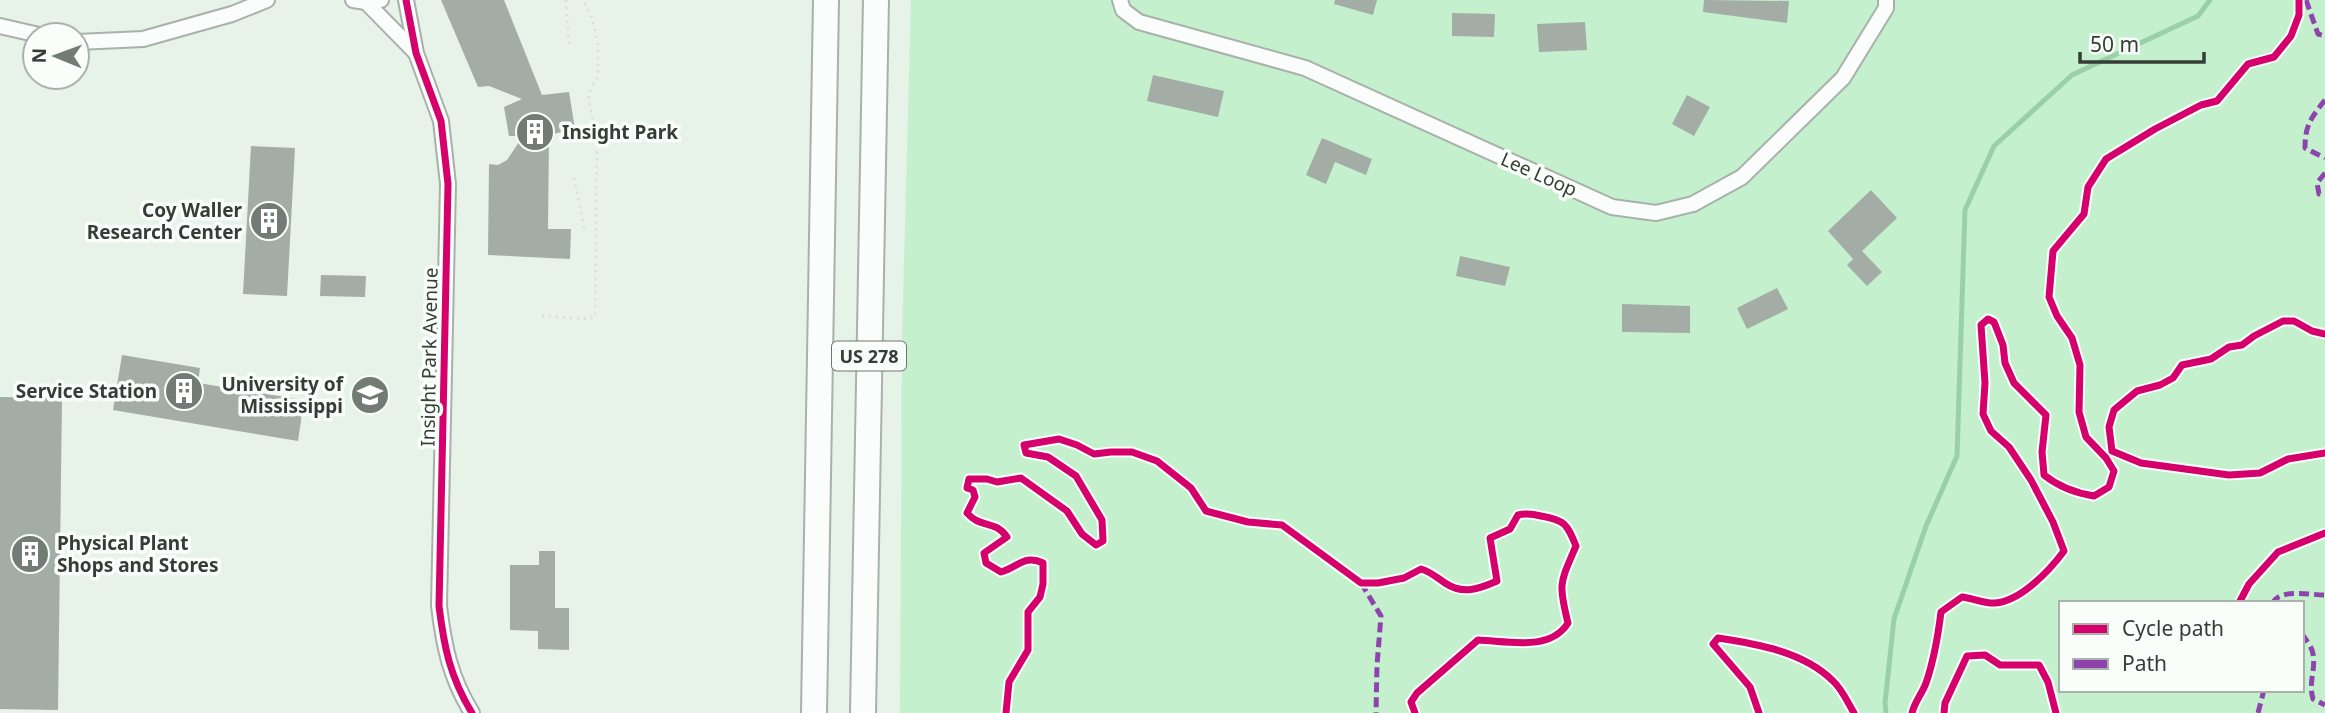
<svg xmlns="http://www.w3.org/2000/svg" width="2325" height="713" font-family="'Noto Sans',sans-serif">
	<rect width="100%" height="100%" fill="#e7f2e8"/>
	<!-- green -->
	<path fill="#c5f0ce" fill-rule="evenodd" d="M911,0H2325V713H900L902,337ZM2061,603H2302V690H2061Z"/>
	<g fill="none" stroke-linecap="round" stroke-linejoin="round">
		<!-- stream -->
		<polyline stroke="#99d0a6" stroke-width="5" points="1886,713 1885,703 1894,619 1926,526 1957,456 1965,210 1994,146 2072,75 2198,16 2210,0"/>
	</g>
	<!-- building -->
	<g fill="#a4ada5">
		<polygon points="441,0 504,0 542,95 569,92 575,129 549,135 548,229 571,229 570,259 488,255 489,164 498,165 507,160 523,136 509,136 504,107 522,99 489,86 478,87"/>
		<polygon points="1335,0 1377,0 1373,15 1334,4"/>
		<polygon points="1704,0 1789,1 1787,23 1703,12"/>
		<polygon points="1452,13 1495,14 1494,37 1452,36"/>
		<polygon points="1585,22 1587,50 1539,52 1537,24"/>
		<polygon points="1153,75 1224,91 1218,117 1147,101"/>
		<polygon points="1687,95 1710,107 1694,136 1672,124"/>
		<polygon points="1322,138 1372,159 1366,175 1335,162 1326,184 1306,175"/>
		<polygon points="251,146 295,148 287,296 243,294"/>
		<polygon points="1871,190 1897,218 1862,251 1882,272 1867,286 1847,265 1853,259 1828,231"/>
		<polygon points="1460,256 1510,267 1505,286 1456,276"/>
		<polygon points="321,275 366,276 365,297 320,296"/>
		<polygon points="1777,288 1788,309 1747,329 1737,308"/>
		<polygon points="1622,304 1690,306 1690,333 1622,332"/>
		<polygon points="122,355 200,368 198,383 304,400 298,441 113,410"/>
		<polygon points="0,397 62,398 58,710 0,709"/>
		<polygon points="539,551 555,551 555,608 569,608 569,650 538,649 538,631 510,630 510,565 539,565"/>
	</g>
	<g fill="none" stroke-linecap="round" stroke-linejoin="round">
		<defs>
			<g id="minor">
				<polyline points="353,0 366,2 381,0"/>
				<path d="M406,0L416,53L441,121L448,184L439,606C444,647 450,677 472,713"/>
				<polyline points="1120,0 1123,10 1139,22 1305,68 1612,207 1656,213 1693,204 1742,177 1843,78 1886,8 1886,0"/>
				<polyline points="366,2 415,52"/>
				<polyline points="0,26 39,35"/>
				<polyline points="77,42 143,39 232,14 267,0"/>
			</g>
			<g id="motorway">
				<polyline points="814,713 826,0"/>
				<polyline points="863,713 876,0"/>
			</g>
		</defs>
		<!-- minor casing -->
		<use href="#minor" stroke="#a8b1aa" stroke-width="18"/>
		<!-- motorway casing -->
		<use href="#motorway" stroke="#a8b1aa" stroke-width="28"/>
		<!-- path -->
		<g stroke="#d9dcda" stroke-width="2.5" stroke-dasharray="2 5" stroke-linecap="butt">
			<polyline points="566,0 569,45"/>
			<polyline points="574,178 584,228"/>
			<polyline points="542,316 588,319 595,317 597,144 588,95 598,76 598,44 592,18 583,0"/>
		</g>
		<!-- minor -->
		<use href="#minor" stroke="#fbfdfc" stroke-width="14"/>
		<!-- motorway -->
		<use href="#motorway" stroke="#fbfdfc" stroke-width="24"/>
		<!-- quiet -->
		<g stroke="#8e44ad" stroke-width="5" stroke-dasharray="10 5" stroke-linecap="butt">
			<polyline points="2306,0 2318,34 2325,36"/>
			<path d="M2325,100C2311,118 2305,125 2305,148L2325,158"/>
			<polyline points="2325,173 2317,183 2319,194 2325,193"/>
			<polyline points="1361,583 1381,616 1377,665 1376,713"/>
			<path d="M2272,603C2281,588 2309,595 2325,595"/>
			<path d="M2302,634C2306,640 2312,647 2313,654C2316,671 2308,682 2313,699L2325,705"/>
			<polyline points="2258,713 2264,690"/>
		</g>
		<defs>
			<g id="cycleway">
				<path d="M406,0L416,53L441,121L448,184L439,606C444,647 450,677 472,713"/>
				<polyline points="2325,334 2312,331 2294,321 2283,321 2254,336 2242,345 2229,347 2211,359 2182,365 2173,378 2160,385 2137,391 2114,410 2109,427 2112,451 2141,463 2229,475 2260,473 2288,459 2325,453"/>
				<polyline points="2239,603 2249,584 2278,552 2325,533"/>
				<path d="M1006,713L1009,682L1028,650V612L1040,597L1043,584V563C1025,554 1018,567 1001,572L986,563L984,553L1007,537C994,519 981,529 967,513L975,497L973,490L967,488L969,479H987L997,482L1021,478L1067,511L1082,534L1096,545L1103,541L1102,520L1076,476L1048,457L1026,453L1024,445L1059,439L1077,445L1094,454L1111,452H1132L1157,461L1191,488L1206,511L1248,522L1282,525L1361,583H1378L1404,578L1421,569C1431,572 1436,577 1445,583C1463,595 1479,589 1497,581L1490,538L1510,529L1518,515C1526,513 1533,514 1541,516C1565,520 1567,524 1576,546C1560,583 1558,583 1568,623C1550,652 1507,641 1478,640L1417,693L1411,702L1415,713"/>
				<path d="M1759,713L1750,687L1713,644L1718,638C1758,644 1804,652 1833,681C1842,689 1848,703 1854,713"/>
				<path d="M1912,713C1915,701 1922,694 1926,683C1934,660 1938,636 1941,612L1962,597C1972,598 1985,604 1995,603C2021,601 2050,570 2064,551L2053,522L2031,480L2009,447L1991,431L1983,414L1985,383L1981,325L1988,319L1994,322L2003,345L2005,363L2014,383L2046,415L2042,452L2044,475C2059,487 2075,493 2094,496L2109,487L2114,471L2106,458L2086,437L2079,412L2080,365L2072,338L2057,316L2049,297L2053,251L2084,214L2088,187L2106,159L2155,129L2201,105L2217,101L2248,64L2274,57L2291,36L2299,15V0"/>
				<polyline points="1944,713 1945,703 1967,656 1985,655 2000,665 2039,665 2048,682 2056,713"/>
			</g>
		</defs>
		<!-- cycleway casing -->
		<use href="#cycleway" stroke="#fafefb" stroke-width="11"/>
		<!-- cycleway -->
		<use href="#cycleway" stroke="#d6006c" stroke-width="7"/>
	</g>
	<!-- icons -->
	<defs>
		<symbol id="building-disc" viewBox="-11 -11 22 22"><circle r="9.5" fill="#737c74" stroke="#fafefb"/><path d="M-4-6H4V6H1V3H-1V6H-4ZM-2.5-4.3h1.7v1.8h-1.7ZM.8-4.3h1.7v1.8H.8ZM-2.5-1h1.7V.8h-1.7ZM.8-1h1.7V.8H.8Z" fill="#fff"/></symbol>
		<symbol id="university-disc" viewBox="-11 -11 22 22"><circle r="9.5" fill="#737c74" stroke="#fafefb"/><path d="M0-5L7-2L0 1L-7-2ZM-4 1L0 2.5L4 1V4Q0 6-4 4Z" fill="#fff"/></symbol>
	</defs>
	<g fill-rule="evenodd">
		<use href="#building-disc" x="513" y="110" width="44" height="44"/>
		<use href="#building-disc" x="247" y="199" width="44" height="44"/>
		<use href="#building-disc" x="162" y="369" width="44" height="44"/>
		<use href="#university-disc" x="348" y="373" width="44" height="44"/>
		<use href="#building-disc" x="8" y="532" width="44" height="44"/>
	</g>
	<g text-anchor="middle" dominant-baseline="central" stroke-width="7" stroke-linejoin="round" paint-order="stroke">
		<!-- shield labels -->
		<rect fill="#fafefb" stroke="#707771" stroke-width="2" x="832" y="341.5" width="74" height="29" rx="5"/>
		<g font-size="18" font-weight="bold" fill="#353d36">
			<text x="869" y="356">US 278</text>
		</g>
		<!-- poi labels -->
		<g font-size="19" font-weight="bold" fill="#353d36" stroke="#fafefb" text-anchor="end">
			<text x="562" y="132" text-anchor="start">Insight Park</text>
			<text x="242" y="210">Coy Waller<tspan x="242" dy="22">Research Center</tspan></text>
			<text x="343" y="384">University of<tspan x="343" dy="22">Mississippi</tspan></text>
			<text x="157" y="391">Service Station</text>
			<text x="57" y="543" text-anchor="start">Physical Plant<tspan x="57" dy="22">Shops and Stores</tspan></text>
		</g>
		<!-- street labels -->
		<g font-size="19" fill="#353d36" stroke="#fafefb">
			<text transform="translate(1539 174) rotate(24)">Lee Loop</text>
			<text transform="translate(429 357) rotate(-89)">Insight Park Avenue</text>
		</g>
	</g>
	<!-- legend -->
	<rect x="2059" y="601" width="245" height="91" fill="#fafefb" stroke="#abb1ac" stroke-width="2"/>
	<rect x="2073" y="624" width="35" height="10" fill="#d6006c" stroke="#abb1ac" stroke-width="2"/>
	<text x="2122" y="636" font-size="21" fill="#353d36">Cycle path</text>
	<rect x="2073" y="659" width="35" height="10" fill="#8e44ad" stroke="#abb1ac" stroke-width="2"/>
	<text x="2122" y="671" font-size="21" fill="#353d36">Path</text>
	<!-- north arrow -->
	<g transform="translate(56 56) rotate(271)"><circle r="33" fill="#fafefb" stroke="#abb1ac" stroke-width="2"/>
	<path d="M0-5L12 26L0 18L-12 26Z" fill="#737c74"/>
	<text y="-10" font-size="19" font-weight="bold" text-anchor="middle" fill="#353d36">N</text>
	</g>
	<!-- scale -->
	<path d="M2080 52v10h124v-10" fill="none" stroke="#353d36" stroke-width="3.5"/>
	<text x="2090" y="52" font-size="21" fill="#353d36" stroke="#fafefb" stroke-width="5" paint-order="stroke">50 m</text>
</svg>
